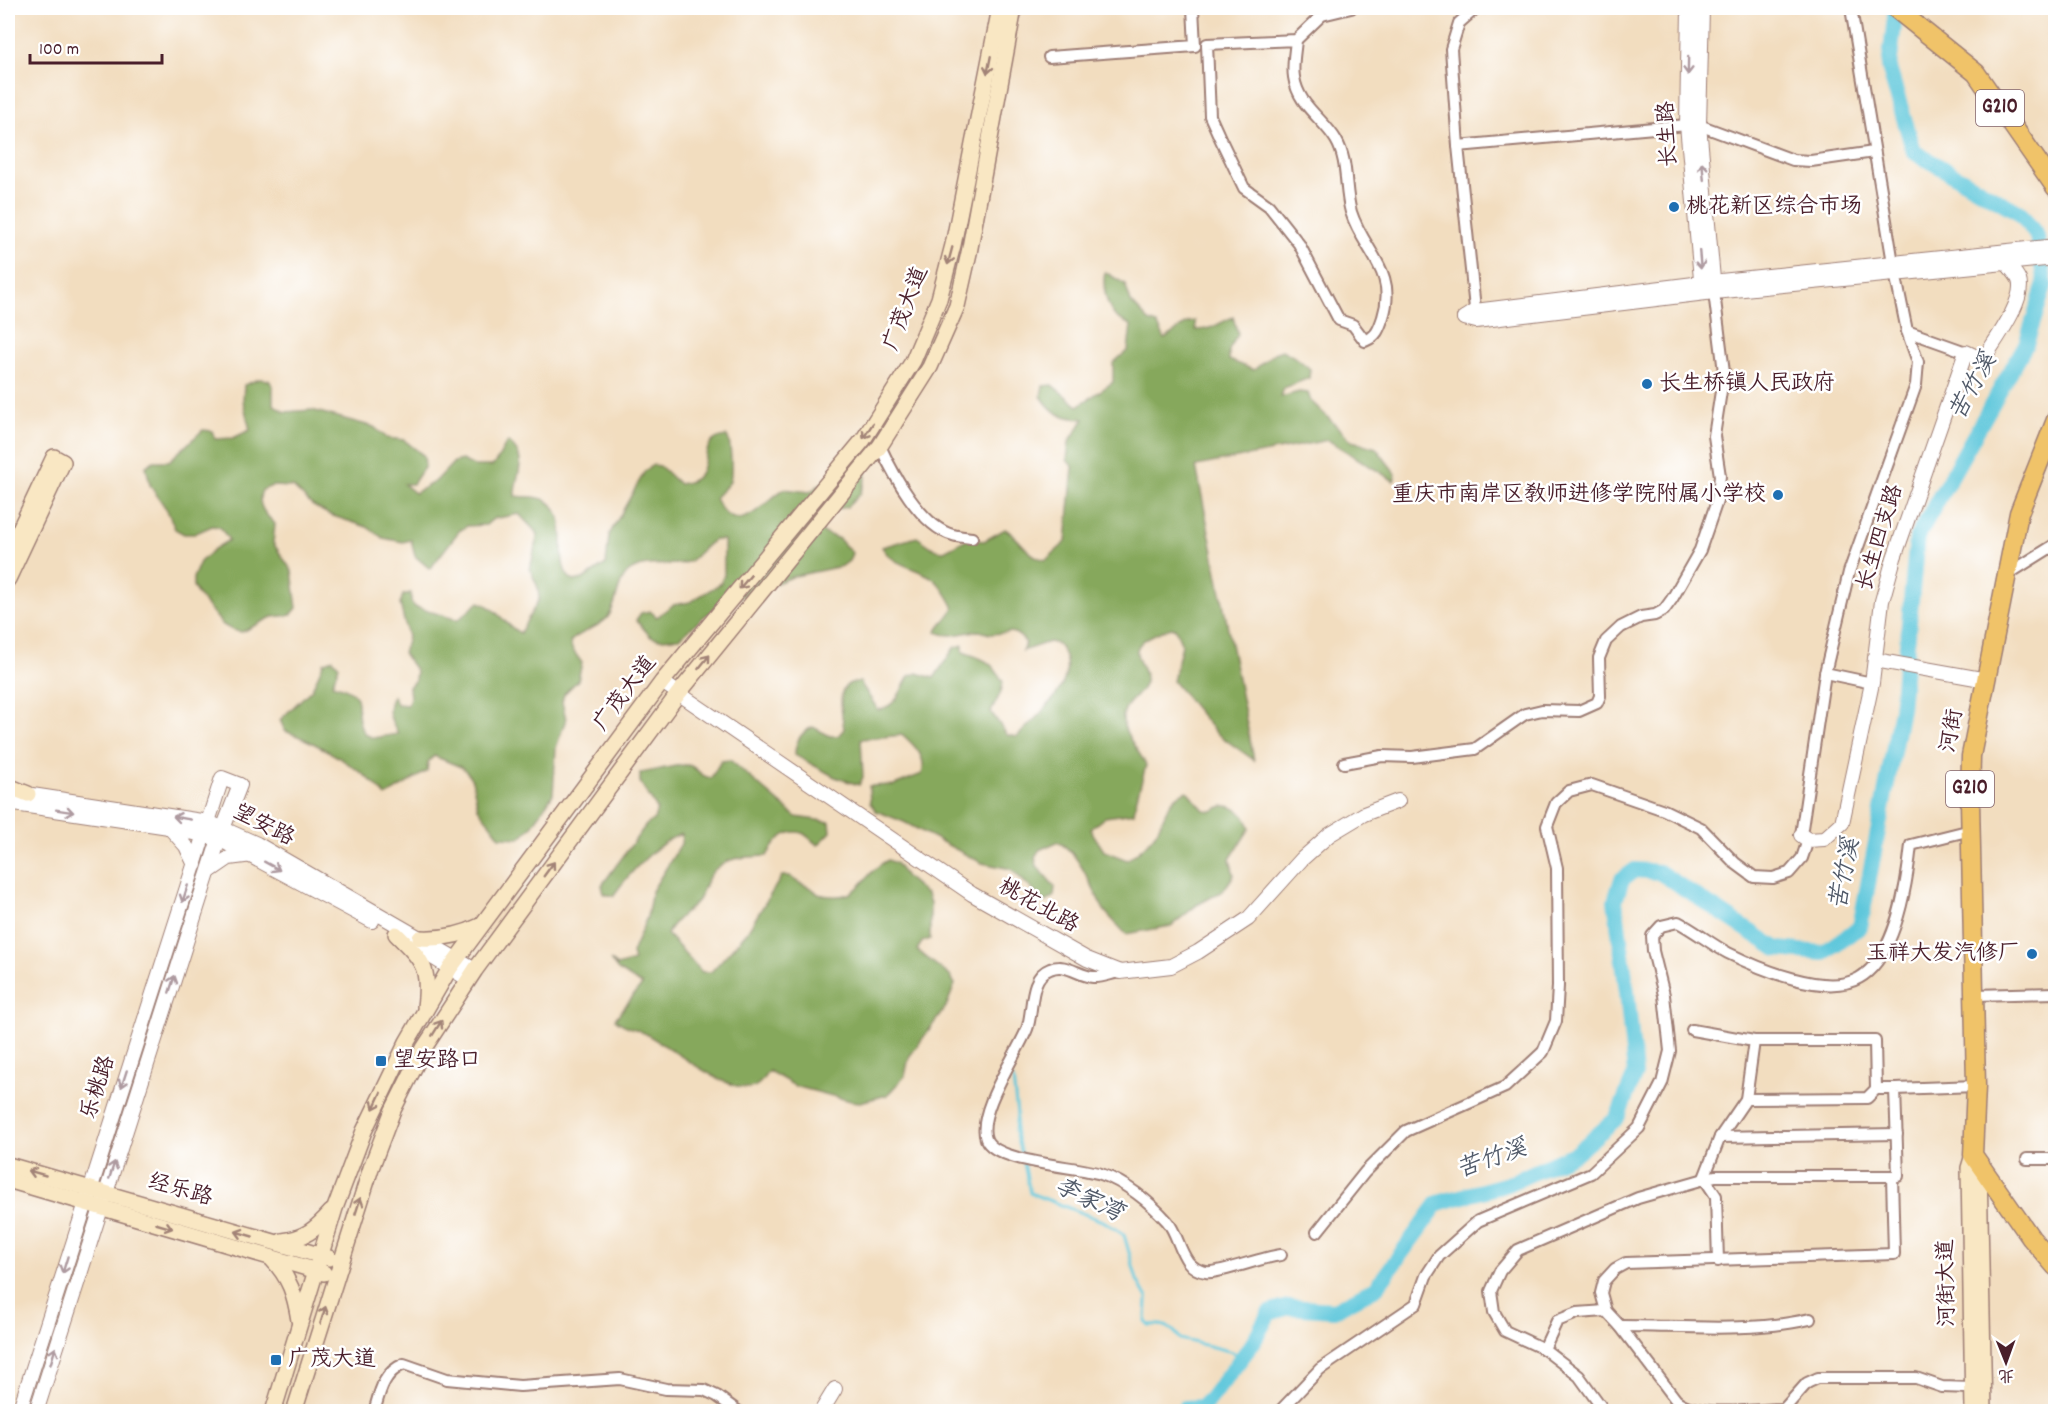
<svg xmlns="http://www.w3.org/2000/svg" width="2063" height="1419" font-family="Dekko,'LXGW WenKai TC',sans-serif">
	<rect width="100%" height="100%" fill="#fff"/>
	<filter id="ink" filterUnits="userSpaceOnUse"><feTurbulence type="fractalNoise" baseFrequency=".0167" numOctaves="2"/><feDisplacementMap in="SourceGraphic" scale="12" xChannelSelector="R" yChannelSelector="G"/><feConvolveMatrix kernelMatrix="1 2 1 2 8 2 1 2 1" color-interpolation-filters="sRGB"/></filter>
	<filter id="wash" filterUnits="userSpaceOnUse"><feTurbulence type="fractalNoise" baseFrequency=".008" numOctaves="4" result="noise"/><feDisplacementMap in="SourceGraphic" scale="24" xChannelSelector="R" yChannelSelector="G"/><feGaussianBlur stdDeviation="1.35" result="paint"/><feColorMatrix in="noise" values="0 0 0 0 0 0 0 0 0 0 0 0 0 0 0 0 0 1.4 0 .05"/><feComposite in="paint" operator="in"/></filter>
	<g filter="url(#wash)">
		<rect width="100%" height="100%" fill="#f2ddbf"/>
		<!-- forest -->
		<g fill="#86a85c" stroke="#686444" stroke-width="1.5">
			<path d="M1105,272L1125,284L1131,302L1149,321L1157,324L1165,339L1187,323L1195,321L1196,330C1212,330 1219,323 1233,317L1238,334L1229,350V360L1254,370L1274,353L1282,350L1298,359L1310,369L1309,378L1284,388L1281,397L1299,392L1308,393L1311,401L1352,441L1376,448L1396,474L1394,481L1328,440L1196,466L1254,760L1216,733L1173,681L1182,645L1175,628C1165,628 1161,632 1153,635C1118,651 1152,666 1144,685C1139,697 1124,703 1123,716C1121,731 1140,752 1146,765C1142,782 1136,796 1134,813L1105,817L1090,829L1104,851L1127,860C1137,853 1148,844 1155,834C1166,818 1165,799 1187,791L1204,810L1213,811C1228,799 1245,811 1250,828L1230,859L1234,875L1223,891L1197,905L1171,926L1126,934C1119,926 1110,918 1104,910C1093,891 1078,849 1057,842L1039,850L1035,858L1037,866L1055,887L1054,896L1045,902L1011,869L982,863L904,822L876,811L870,803L869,786L894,785L922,774C927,757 915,746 903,735L861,739L863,777L859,785L835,777L795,755C795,742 801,732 813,727L830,736H838L844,729C842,712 833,680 860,682L878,710C897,706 900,692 909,676L917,673L934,678L954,648L963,645V652C985,660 990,659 1003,682L1001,692L991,712L1007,735L1017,737C1039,713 1086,679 1058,644L1049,642L1022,651L1026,643C1012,626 1008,634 992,634C987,634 983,631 978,631C961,632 952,639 936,632L954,608C949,598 940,583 931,577C914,567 892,565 882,547L917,537L936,550L944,551L967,539L984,541L1005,529C1022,539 1026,556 1046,560L1066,542L1073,467L1067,460L1069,442L1084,419C1063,418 1053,415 1041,396L1043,386L1052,385L1078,406L1113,382V363L1128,350L1131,325C1126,322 1118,320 1114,315C1106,305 1102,284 1105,272Z"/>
			<path d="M259,379L269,380L273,387V404L285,412L312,410L374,427L387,438L404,440L424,456L425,466L413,484H404L415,493L436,481L454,462L462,460L474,466H492C500,459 501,450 508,442C531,460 514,475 515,496C525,498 538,495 547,501C575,518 550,568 574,581L583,579L606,564L609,535L645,471L653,465L660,466L679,484C720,480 691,439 727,436C731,442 733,476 729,483C725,488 719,493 715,498C736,543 762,503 784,489L810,492L855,458L863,460L866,478L860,494L847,507L836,509L817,530L839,539L852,553L849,561L842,566L795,576L737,598L706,615L679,638L659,639L651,637L636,620L641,613L650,611L657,617L673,605L690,602L720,584L724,575V540H714C706,544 695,558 690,561C674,569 648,559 630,571C616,581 618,604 608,617C601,627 580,631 570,642L572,649L582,663L578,680L564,694L562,702L566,719L556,748L553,794L533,825L520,838L500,837L478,808L472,780L467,772L461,767L434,756L428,762L427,771L386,796C365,770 316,742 285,731L280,720L312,689L324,662L333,659L339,666L332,684C376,695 347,710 365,734L373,738L398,734C391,720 385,711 393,696L397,704L407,705L410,698L409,687L415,680L416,671L403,653L408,637L400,604L403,595L411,593V602L415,607L458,620L479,602C497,607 504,625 520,633L539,599L538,588L530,569L538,534L519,514L493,519L486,525L467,526L459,531L430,569L415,556L411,540L403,542L383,538L367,527L330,515L313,506L293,487L272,486L262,490C256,505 265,514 275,524L273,543L292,571L297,608L291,615L272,617L242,632L232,630L223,625L198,595L193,587V578L200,562L214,549L229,540L220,527L212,526L194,534H184L175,529L167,510L150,485L146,466L154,461H169L203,430L212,431L215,439L233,438L250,430L243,401L244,385Z"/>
			<path d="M730,760L796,817L830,822L831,832L818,845C813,842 807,835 802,833C785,828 773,845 767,856C745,857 725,856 711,874C705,882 703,892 698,900C688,913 674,918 667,934L702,972H711L747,932L782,876H790C798,886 810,884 818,894C864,905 858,875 888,860L896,863L906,877L927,895L930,903V939L922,942L917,950L950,976L955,984L946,1007L909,1057L905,1076L887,1095L860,1102L851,1101L795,1086L769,1071C763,1077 760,1087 750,1088C723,1090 669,1046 644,1033C633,1027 625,1028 615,1019L642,985L618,970L610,960L617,966L634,961L632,953L647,917L652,891L681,844L682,834C658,841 628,875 613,896L604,894L602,885L646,825L654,819L657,809L640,782V773C652,772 683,762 691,766C700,771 701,777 711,778L721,761Z"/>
		</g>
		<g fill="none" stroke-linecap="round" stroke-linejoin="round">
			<!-- stream -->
			<g stroke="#5fc7db" stroke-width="3">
				<polyline points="1013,1079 1017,1114 1015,1131 1022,1157"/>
				<path d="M1024,1163L1030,1193L1105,1222L1124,1235L1137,1280L1147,1298L1146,1322L1149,1325C1164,1324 1172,1326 1180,1339L1233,1352L1239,1359"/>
			</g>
			<!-- river -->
			<polyline stroke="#5fc7db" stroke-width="16" points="1183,1412 1185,1408 1202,1407 1210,1399 1253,1343 1269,1313 1289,1307 1334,1310 1376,1288 1438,1203 1508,1184 1576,1153 1617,1118 1635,1074 1627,992 1615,901 1622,879 1635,870 1659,872 1777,949 1823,953 1860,927 1901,709 1917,537 2026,344 2045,284 2037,236 2020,213 1914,152 1889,68 1896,8"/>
		</g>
	</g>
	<g filter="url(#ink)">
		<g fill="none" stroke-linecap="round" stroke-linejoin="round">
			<defs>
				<g id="minor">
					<polyline points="1476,8 1459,23 1451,49 1458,146 1476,318"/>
					<path d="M1296,40C1295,52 1292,66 1294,77C1298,106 1323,118 1336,140C1349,162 1344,188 1351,212C1363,251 1398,271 1383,317C1379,329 1377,336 1365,341L1353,325L1339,320L1299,244L1269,206L1244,188L1220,138L1210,116L1207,44L1296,40L1322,15L1351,8"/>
					<polyline points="1049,57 1195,46 1193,8"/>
					<polyline points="1458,146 1687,125 1699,125 1793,160 1811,161 1874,152"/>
					<polyline points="1907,331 1966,352"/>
					<path d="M880,446C893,474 921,527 953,535C959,537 966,537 972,538"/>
					<polyline points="2008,574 2056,544"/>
					<polyline points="1825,673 1872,683"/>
					<polyline points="1344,763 1382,756 1412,757 1475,749 1525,714 1542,710 1579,711 1597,703 1600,696 1599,658 1606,641 1621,627 1641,617 1655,615 1664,610 1672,599 1700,550 1717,501 1720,476 1714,436 1724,372 1714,292"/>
					<polyline points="1801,835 1825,673 1849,572 1916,385 1918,362 1907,331 1893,263 1851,8"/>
					<path d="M1120,972C1112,973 1101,978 1093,977C1078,976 1066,962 1050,969C1028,977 1034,1011 1027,1029C1017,1054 976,1113 986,1139C995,1163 1078,1166 1101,1174C1125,1182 1150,1202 1167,1221C1181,1237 1180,1269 1206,1272C1219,1274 1262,1257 1281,1255"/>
					<polyline points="1975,995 2056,993"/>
					<polyline points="1692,1030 1754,1041 1875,1041 1876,1089"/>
					<polyline points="1746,1099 1867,1098 1876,1089 1895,1089"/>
					<polyline points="1720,1137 1897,1134"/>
					<polyline points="2027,1159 2056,1159"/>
					<path d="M1892,1176L1894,1254L1626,1263L1615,1269L1604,1281L1601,1293L1606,1311L1620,1326L1676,1400C1699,1419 1754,1409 1784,1409L1807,1383L1818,1378H1916L1942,1387L1972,1388"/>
					<polyline points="1317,1232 1365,1172 1406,1131 1505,1087 1543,1052 1556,1021 1558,986 1557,868 1547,826 1556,803 1569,791 1592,785 1664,810 1701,828 1735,863 1754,877 1773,878 1789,873 1802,858 1808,840"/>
					<polyline points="1718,1261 1716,1196 1704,1178 1720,1137 1746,1099 1754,1041"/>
					<path d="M1620,1326C1683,1326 1749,1333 1810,1319"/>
					<polyline points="1544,1349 1557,1321 1577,1313 1606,1311"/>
					<path d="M374,1412C380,1391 383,1373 404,1364L447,1379L520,1386L620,1379L666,1389L704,1390L717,1396L739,1412"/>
					<path d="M1279,1412L1320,1369L1416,1304L1426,1276L1439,1256L1478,1221L1591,1173L1639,1128L1662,1083L1670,1051L1664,995L1653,951L1652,936L1661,926L1678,922C1695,931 1711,944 1728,953C1760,969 1826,997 1859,978C1896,957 1907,883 1911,845L1971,830"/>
					<polyline points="1605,1412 1579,1376 1544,1349 1505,1331 1494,1312 1491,1291 1500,1271 1518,1250 1638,1198 1715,1176 1898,1176 1895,1089 1976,1086"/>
				</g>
				<g id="tertiary">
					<polyline points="1689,8 1687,125 1702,290"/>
					<polyline points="1702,8 1699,125 1714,290"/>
					<polyline points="1464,318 1475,311 1702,283 2056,246"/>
					<polyline points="1464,318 1476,321 1714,292 2056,258"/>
					<polyline points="1875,660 1987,680"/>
					<polyline points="662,682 972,894 1087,959 1120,972 1171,966 1198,952 1248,919 1302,859 1329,835 1364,814 1398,801"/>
					<polyline points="19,793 208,822 257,844 475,970"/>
					<polyline points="8,803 169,827 219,839 372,921"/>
					<polyline points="169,827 186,846 195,865"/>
					<path d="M1801,835L1808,840L1824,839L1842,823L1872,683L1882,601L1894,558L1966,352L1983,360C1994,342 2026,300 2019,280C2016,273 2009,267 2005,261"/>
					<polyline points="210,871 229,858 252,855"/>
					<polyline points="406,941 468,979"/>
					<polyline points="19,1412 222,778 240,785 219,839 36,1412"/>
					<polyline points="821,1412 835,1389"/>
				</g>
				<g id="secondary">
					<polyline points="8,554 54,457 63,462 8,579"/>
					<polyline points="8,786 28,794"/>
					<path d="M396,934C423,961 430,967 425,1007"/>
					<path d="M420,938C442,939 460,936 480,926"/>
					<polyline points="8,1165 329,1258"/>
					<polyline points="1979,1167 1984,1412"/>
					<polyline points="8,1180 324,1273"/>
					<path d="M282,1241C304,1239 316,1229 331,1212"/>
					<path d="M272,1259C290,1278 295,1295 299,1320"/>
					<polyline points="273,1412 335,1208 364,1131 407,1042 450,968 662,682 863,440 913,361 939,299 953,245 1000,8"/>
					<polyline points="294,1412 371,1168 393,1110 424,1048 475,970 678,694 880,446 930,367 957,306 969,253 1014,8"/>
					<polyline points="1973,1412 1969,1168 1973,1155"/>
				</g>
				<g id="trunk">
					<polyline points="1895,8 1976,73 2056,188"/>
					<polyline points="2056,420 2019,513 1971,756 1970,801 1976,1086 1973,1155 2031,1238 2056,1267"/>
				</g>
			</defs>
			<!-- minor casing -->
			<use href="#minor" stroke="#9e7e75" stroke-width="14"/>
			<!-- tertiary casing -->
			<use href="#tertiary" stroke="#9e7e75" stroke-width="16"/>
			<!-- secondary casing -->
			<use href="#secondary" stroke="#9e7e75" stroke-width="18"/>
			<!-- trunk casing -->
			<use href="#trunk" stroke="#9e7e75" stroke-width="21"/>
			<!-- minor -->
			<use href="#minor" stroke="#fff" stroke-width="10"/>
			<!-- tertiary -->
			<use href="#tertiary" stroke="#fff" stroke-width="14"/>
			<!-- secondary -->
			<use href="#secondary" stroke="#f9e7c3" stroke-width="15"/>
			<!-- trunk -->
			<use href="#trunk" stroke="#f0c369" stroke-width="18"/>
		</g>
		<!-- one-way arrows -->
		<defs><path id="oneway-shaft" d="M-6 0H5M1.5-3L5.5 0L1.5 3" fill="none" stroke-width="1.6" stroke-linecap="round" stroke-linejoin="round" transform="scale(1.5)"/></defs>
		<g stroke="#a28377">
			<use href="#oneway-shaft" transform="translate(989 65) rotate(101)"/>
			<use href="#oneway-shaft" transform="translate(950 256) rotate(105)"/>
			<use href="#oneway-shaft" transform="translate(868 431) rotate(123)"/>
			<use href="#oneway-shaft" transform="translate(745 582) rotate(130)"/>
			<use href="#oneway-shaft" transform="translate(704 662) rotate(-51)"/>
			<use href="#oneway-shaft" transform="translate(549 869) rotate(-54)"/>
			<use href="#oneway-shaft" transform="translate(437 1028) rotate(-58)"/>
			<use href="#oneway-shaft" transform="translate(377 1101) rotate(115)"/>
			<use href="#oneway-shaft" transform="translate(37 1173) rotate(-164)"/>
			<use href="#oneway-shaft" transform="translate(358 1206) rotate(-72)"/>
			<use href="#oneway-shaft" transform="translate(164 1226) rotate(16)"/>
			<use href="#oneway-shaft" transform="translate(244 1234) rotate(-164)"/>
			<use href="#oneway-shaft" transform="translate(323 1315) rotate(-73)"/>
		</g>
		<g stroke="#ae9aa0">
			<use href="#oneway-shaft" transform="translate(1688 66) rotate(91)"/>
			<use href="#oneway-shaft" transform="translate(1703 171) rotate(-95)"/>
			<use href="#oneway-shaft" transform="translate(1700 260) rotate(85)"/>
			<use href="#oneway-shaft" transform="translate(65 811) rotate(9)"/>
			<use href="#oneway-shaft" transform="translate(182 818) rotate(-170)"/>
			<use href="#oneway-shaft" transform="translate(272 866) rotate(29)"/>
			<use href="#oneway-shaft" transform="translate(185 894) rotate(108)"/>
			<use href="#oneway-shaft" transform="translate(172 984) rotate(-72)"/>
			<use href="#oneway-shaft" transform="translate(124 1079) rotate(108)"/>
			<use href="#oneway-shaft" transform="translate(112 1170) rotate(-72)"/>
			<use href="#oneway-shaft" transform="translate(65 1265) rotate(107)"/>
			<use href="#oneway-shaft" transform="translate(53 1356) rotate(-73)"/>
		</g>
	</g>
	<!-- markers -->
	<g fill="#1f6fb2" stroke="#fff" stroke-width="2">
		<circle cx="1674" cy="207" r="6"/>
		<circle cx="1647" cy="384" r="6"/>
		<circle cx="1778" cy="495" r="6"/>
		<circle cx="2032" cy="954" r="6"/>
		<rect x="375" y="1055" width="12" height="12" rx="3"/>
		<rect x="270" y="1354" width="12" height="12" rx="3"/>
	</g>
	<g text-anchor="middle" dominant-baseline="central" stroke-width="5" stroke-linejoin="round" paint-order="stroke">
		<!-- shield labels -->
		<g fill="#fff" stroke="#80626b" stroke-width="1.5">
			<rect x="1976" y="90" width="48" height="36" rx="4.5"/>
			<rect x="1946" y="771" width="48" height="36" rx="4.5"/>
		</g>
		<g font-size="21" font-weight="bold" fill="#4a1f2b">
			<text x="2000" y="108">G210</text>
			<text x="1970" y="789">G210</text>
		</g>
		<!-- street labels -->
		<g font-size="22" fill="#4a1f2b" stroke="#fff">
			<text transform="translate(1669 134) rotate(-93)">长生路</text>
			<text transform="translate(907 309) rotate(-69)">广茂大道</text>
			<text transform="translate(1881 538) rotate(-73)">长生四支路</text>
			<text transform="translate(626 694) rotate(-53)">广茂大道</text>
			<text transform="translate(1953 731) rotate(-80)">河街</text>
			<text transform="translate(263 826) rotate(27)">望安路</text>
			<text transform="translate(1038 907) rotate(29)">桃花北路</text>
			<text transform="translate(99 1088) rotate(-72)">乐桃路</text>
			<text transform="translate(180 1191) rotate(16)">经乐路</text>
			<text transform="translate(1948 1283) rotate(-91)">河街大道</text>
		</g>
		<!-- poi labels -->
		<g font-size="22" fill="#4a1f2b" stroke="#fff" text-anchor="start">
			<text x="1686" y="207">桃花新区综合市场</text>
			<text x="1659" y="384">长生桥镇人民政府</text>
			<text x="1766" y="495" text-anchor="end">重庆市南岸区教师进修学院附属小学校</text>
			<text x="2020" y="954" text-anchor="end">玉祥大发汽修厂</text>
			<text x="393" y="1061">望安路口</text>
			<text x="288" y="1360">广茂大道</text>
		</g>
		<!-- water labels -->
		<g font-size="24" font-style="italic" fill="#515a69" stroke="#fff">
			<text transform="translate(1974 387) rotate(-61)">苦竹溪</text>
			<text transform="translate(1846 874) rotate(-79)">苦竹溪</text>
			<text transform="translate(1492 1160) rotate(-19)">苦竹溪</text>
			<text transform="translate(1088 1201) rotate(25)">李家湾</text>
		</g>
	</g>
	<!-- margin -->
	<rect width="2063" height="1419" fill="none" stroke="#fff" stroke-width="30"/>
	<!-- north arrow -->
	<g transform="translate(2006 1362) rotate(179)" stroke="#ffffff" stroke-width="4.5" paint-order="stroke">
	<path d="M0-4.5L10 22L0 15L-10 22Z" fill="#4a1f2b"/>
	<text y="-9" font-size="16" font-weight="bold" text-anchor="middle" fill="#4a1f2b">北</text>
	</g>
	<!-- scale -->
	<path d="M30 54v9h132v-9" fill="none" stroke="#4a1f2b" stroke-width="3"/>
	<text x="39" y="54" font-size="18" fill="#4a1f2b" stroke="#ffffff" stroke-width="4.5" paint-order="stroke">100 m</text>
</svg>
